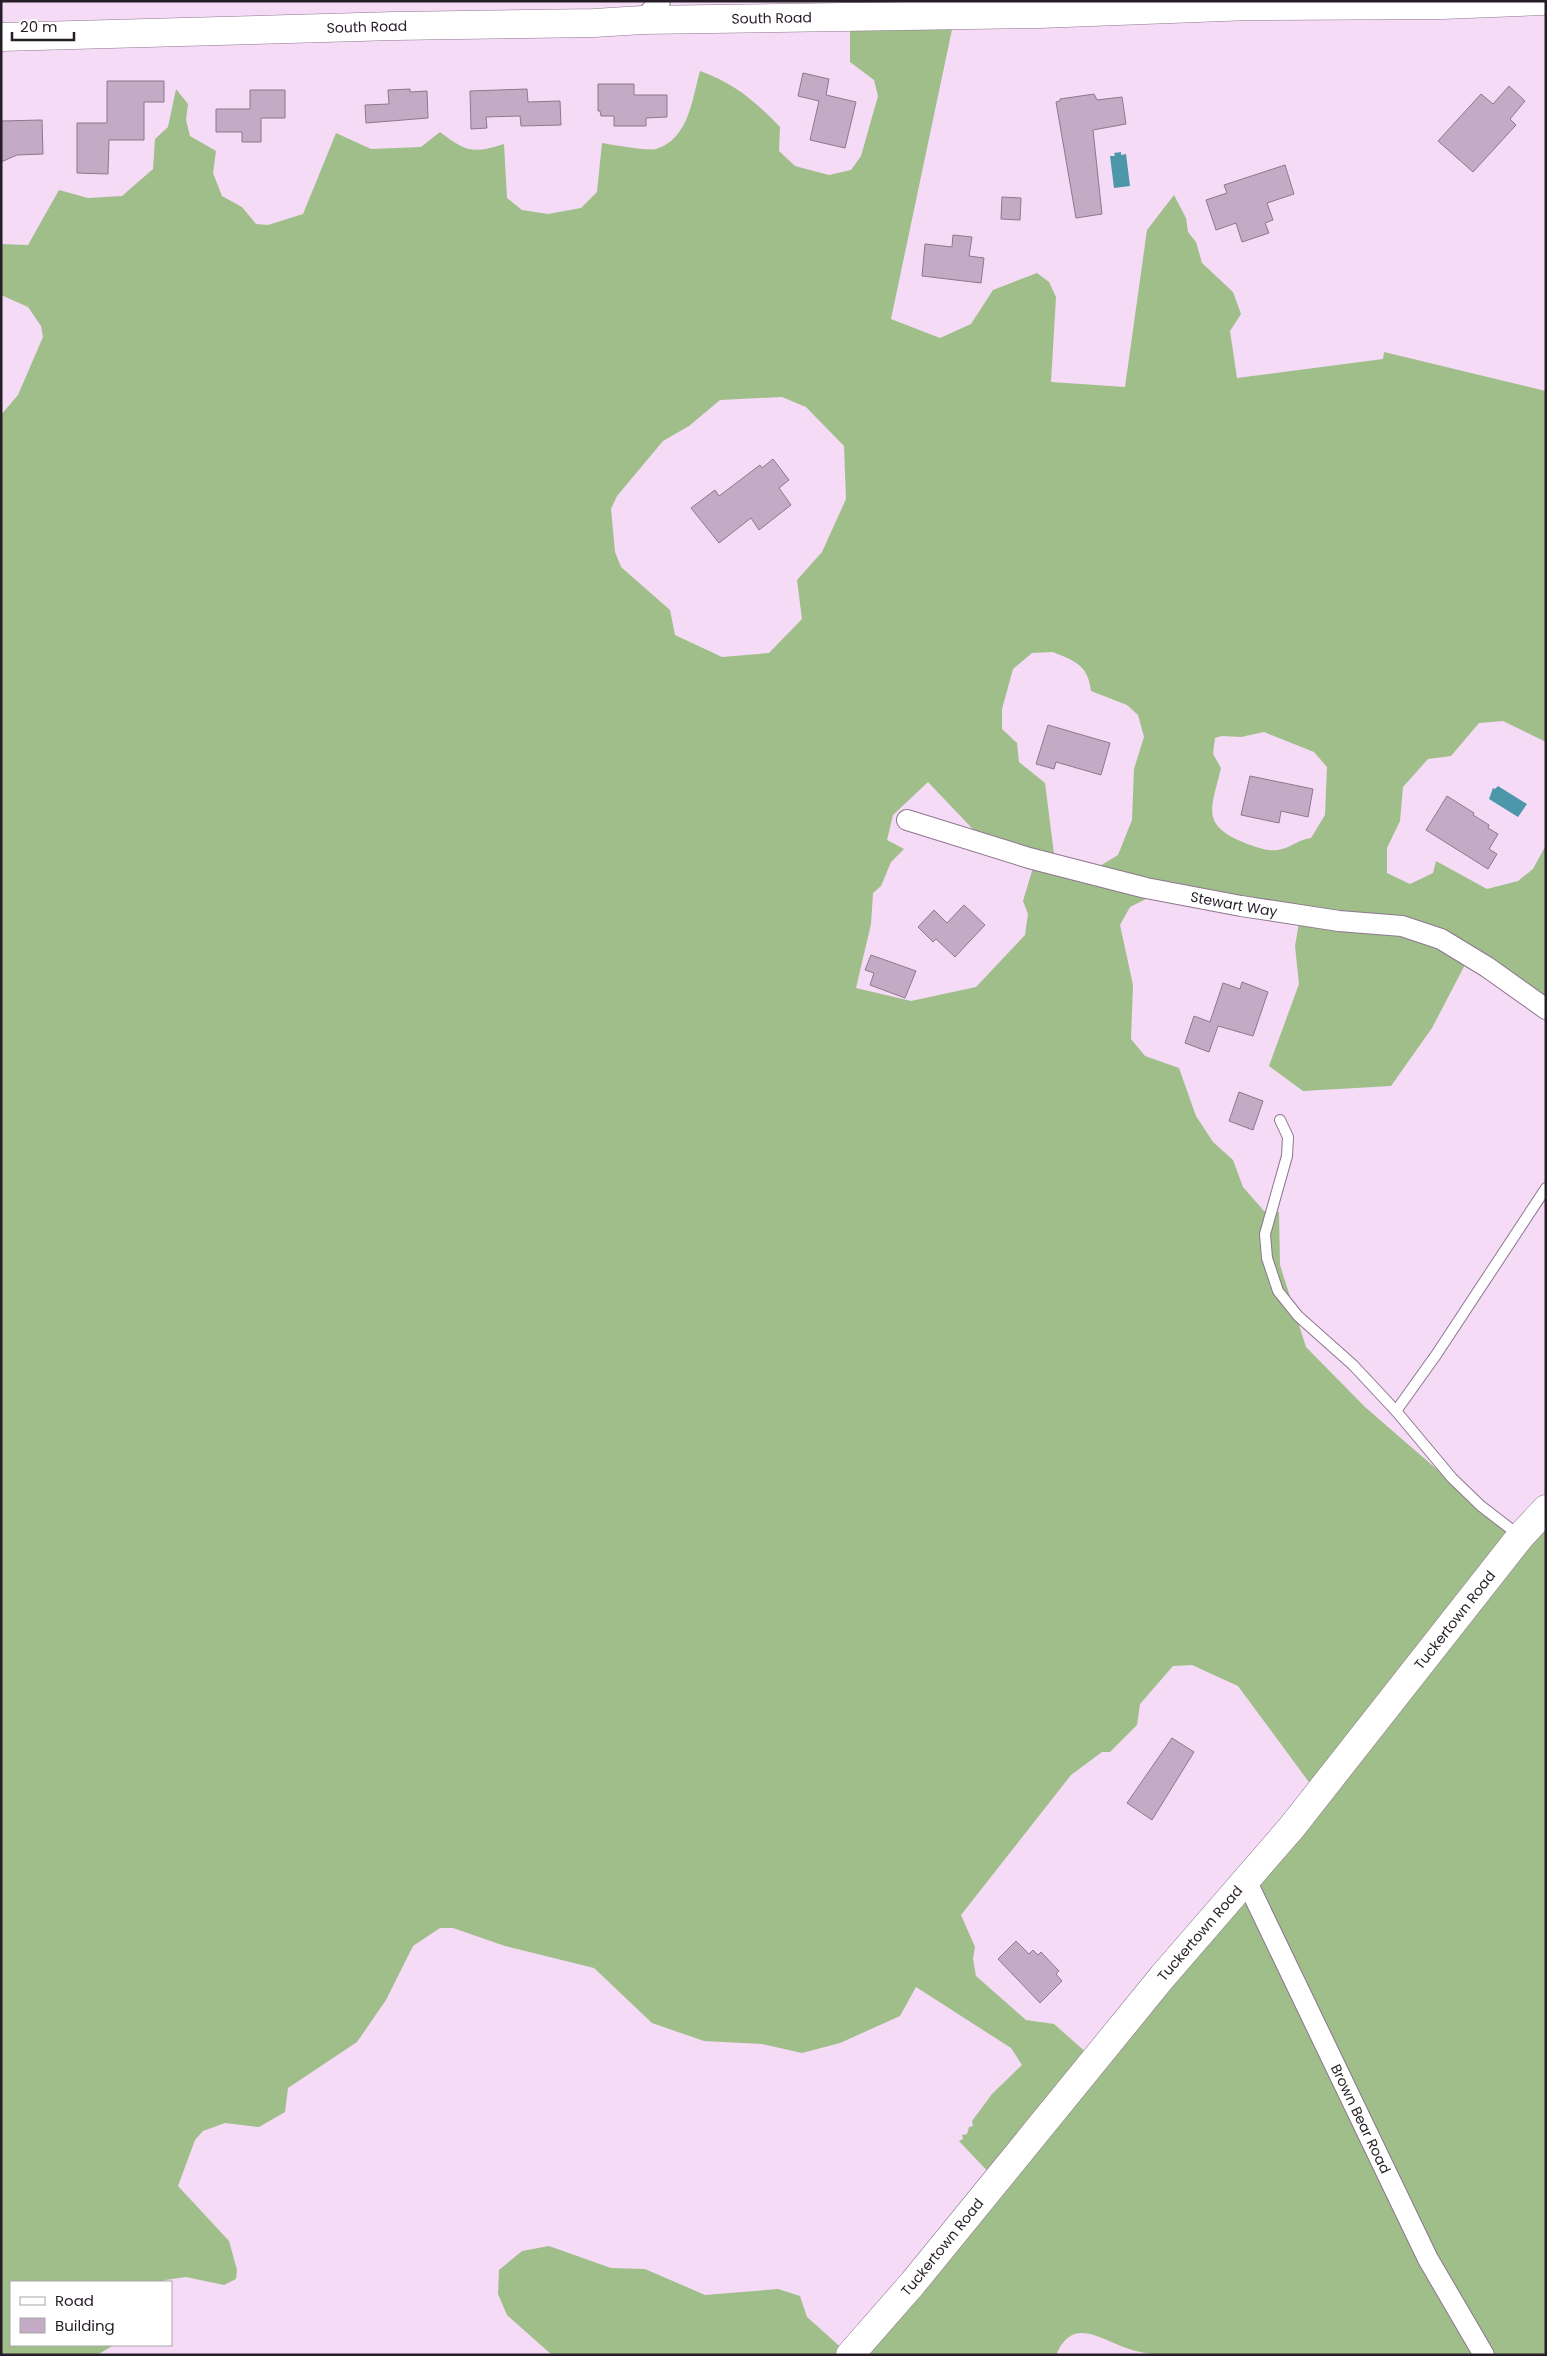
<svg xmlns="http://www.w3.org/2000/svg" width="1547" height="2356" font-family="Poppins,sans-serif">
	<rect width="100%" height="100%" fill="#f5dbf6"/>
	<!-- forest -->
	<path fill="#9fbe8a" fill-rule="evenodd" d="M850,17L954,20L891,319L940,338L971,324L993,290L1037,273L1049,282L1056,297L1051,382L1125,387L1147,230L1174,195L1186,218L1188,232L1196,242L1202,263L1233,292L1241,314L1230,331L1237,378L1383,359L1384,352L1546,391V742L1503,721L1479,723L1451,756L1428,759L1403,787L1400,821L1387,848V873L1410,884L1433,873L1436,861L1487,889L1518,881L1533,869L1546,845V1006L1469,957L1432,1028L1391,1086L1303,1091L1269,1066L1299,984L1295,946L1300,917L1148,898L1130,907L1120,925L1133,985L1131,1039L1145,1056L1179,1068L1196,1116L1213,1142L1233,1160L1243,1187L1264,1211L1279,1212L1280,1265L1306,1347L1365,1407L1515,1537L1546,1506V2355H1157C1148,2353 1138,2352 1129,2349C1101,2340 1073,2315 1056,2355H552L507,2315L498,2294L499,2270L522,2251L549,2246L611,2268L645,2269L705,2295L778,2289L800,2296L807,2317L846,2352L993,2177L959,2141L963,2139L962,2135L967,2134L969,2127L973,2126L972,2121L992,2094L1022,2065L1011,2048L916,1987L900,2016L840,2043L802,2053L762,2044L704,2041L652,2023L594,1968L505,1946L453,1928H440L413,1946L386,2000L357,2042L288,2088L285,2112L259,2127L225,2123L203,2131L195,2140L178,2186L229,2241L237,2270L236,2279L224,2285L186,2277L165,2280L164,2282H11V2345H114L97,2355H1V415L18,395L43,337L41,326L28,307L1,295V244L28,245L59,190L88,198L122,196L153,169L155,139L168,127L176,89L188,104L186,120L190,136L216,151L213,173L222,196L242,207L256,224L268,225L303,214L336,133L371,149L421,147L440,132C466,152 473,154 504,144L507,198L522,210L548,214L581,208L597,192L602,143C613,145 648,151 656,149C689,139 692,99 700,71C734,83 755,101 780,127L779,151L795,166L829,175L851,170L861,156L878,96L874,80L850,62ZM782,397L806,407L844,446L846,499L822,552L797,580L802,619L769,653L722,657L675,635L670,610L621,567L615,552L611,509L617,496L663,441L689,426L720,400ZM1053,652C1075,661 1088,665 1091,691L1127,705L1138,715L1144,737L1134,769L1132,820L1118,855L1095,869L1054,854L1045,783L1019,762L1017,743L1002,729V709L1013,669L1032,653ZM1264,732L1314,752L1327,767L1325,815L1311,838C1297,840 1294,846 1282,849C1270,853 1256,847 1245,843C1199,825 1212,807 1221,768L1213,754L1215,738L1222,736L1241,737ZM928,782L987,844L1035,861L1023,901L1028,914L1025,935L976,987L911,1001L856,988L871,924L873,893L881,886L891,862L904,849L887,840L893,815ZM1192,1665L1238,1686L1314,1789L1089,2055L1054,2024L1026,2020L976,1976L973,1959L975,1947L961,1915L1071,1775L1102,1752H1110L1137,1725L1140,1704L1173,1666Z"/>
	<!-- water -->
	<g fill="#4c97aa">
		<polygon points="1121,152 1121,155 1126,154 1130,186 1114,188 1110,156 1115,156 1114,153"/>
		<polygon points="1498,786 1527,804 1518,817 1489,799 1493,788 1495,789"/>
	</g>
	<!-- building -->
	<g fill="#c3abc5" stroke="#8e778f">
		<polygon points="803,73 829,79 826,95 856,102 845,148 810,140 819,101 798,96"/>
		<polygon points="107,81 164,81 164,102 144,102 144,140 109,140 108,174 77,173 77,123 107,123"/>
		<polygon points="598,84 634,84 634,95 667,95 667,117 646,118 646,126 614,126 614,116 601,116 600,111 598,111"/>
		<polygon points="1509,86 1525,101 1510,119 1516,125 1473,172 1438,141 1481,94 1493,104"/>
		<polygon points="410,89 410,92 427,91 428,118 366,123 365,105 389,104 388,90"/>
		<polygon points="527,89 528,102 560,101 561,125 521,126 520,116 486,117 487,128 471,129 470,91"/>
		<polygon points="250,90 285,90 285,118 261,118 261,142 242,142 242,132 216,132 216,109 250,109"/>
		<polygon points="1094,94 1097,100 1122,97 1126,124 1093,130 1102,214 1076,218 1056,102 1060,101 1060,99"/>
		<polygon points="42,120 43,154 17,155 1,162 1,121"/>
		<polygon points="1285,165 1294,194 1267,203 1273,220 1265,223 1269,233 1242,242 1236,223 1216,230 1206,200 1227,193 1224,185"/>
		<polygon points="1002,197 1021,198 1020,220 1001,219"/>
		<polygon points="953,235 972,237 969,256 984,258 981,283 922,276 925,244 952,247"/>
		<polygon points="773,459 789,480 779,488 791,505 759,530 751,518 719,543 691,508 715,490 719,496 760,465 762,468"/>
		<polygon points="1048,725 1110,743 1101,775 1056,762 1054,769 1036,764"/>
		<polygon points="1250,776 1313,789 1308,817 1281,811 1279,823 1241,815"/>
		<polygon points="1447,796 1474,813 1473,815 1489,825 1488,828 1498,834 1489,849 1497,854 1488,869 1426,830"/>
		<polygon points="964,905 985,925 955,957 936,939 933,942 918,927 934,910 947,923"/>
		<polygon points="871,955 916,971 905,998 870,985 874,973 865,970"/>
		<polygon points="1242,982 1268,992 1253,1036 1218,1026 1209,1052 1185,1043 1194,1016 1210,1022 1223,983 1240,989"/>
		<polygon points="1239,1092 1263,1101 1253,1130 1229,1121"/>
		<polygon points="1172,1738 1194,1752 1152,1820 1127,1803"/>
		<polygon points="1016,1941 1029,1954 1033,1950 1038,1955 1041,1952 1059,1971 1056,1974 1062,1981 1040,2003 998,1959"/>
	</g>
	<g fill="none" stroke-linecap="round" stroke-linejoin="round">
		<defs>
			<g id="lane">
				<polyline points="1280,1120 1288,1137 1287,1156 1265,1234 1267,1258 1278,1291 1298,1316 1353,1365 1396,1411 1452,1478 1481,1506 1520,1536"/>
				<polyline points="1396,1411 1436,1355 1546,1188"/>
			</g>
			<g id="street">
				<polyline points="643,20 660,1"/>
				<path id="s1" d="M907,820L1029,858L1146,888L1241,906L1339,921L1402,926L1441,939L1487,967L1546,1009"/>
				<path id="s2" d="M1246,1880L1428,2259L1484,2355"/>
			</g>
			<g id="secondary">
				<path id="s3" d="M1,37L395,26L594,23L643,20L1039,14L1250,6L1442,5L1542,1"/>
				<path id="s4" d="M850,2355L913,2283L1163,1976L1292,1827L1520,1537L1546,1509"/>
			</g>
		</defs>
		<!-- lane casing -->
		<use href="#lane" stroke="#8d768e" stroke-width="12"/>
		<!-- street casing -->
		<use href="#street" stroke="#8d768e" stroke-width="22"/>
		<!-- secondary casing -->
		<use href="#secondary" stroke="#8d768e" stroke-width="29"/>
		<!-- lane -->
		<use href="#lane" stroke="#fff" stroke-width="10"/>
		<!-- street -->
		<use href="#street" stroke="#fff" stroke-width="20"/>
		<!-- secondary -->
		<use href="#secondary" stroke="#fff" stroke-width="28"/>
	</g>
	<g text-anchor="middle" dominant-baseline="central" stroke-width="5" stroke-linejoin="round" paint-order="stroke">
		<!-- street labels -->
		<g font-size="14" fill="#261d27" stroke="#fff">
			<text stroke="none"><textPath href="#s3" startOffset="771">South Road</textPath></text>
			<text stroke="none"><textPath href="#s3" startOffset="366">South Road</textPath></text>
			<text stroke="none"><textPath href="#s1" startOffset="338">Stewart Way</textPath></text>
			<text stroke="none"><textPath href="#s4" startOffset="952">Tuckertown Road</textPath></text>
			<text stroke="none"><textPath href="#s4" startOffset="548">Tuckertown Road</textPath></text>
			<text stroke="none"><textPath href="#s2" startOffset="265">Brown Bear Road</textPath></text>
			<text stroke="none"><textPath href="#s4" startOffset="142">Tuckertown Road</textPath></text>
		</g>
	</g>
	<!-- border -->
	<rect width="1547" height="2356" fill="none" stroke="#261d27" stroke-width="5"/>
	<!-- legend -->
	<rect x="10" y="2281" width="162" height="65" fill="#ffffff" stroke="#a8a5a9"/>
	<rect x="20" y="2297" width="25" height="8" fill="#ffffff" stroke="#a8a5a9"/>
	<text x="55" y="2306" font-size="15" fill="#261d27">Road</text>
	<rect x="20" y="2318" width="25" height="15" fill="#c3abc5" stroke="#a8a5a9"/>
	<text x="55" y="2331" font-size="15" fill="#261d27">Building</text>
	<!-- scale -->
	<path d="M12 32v8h62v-8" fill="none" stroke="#261d27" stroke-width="2.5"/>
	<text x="20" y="32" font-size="15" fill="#261d27" stroke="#ffffff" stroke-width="4" paint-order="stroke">20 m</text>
</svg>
